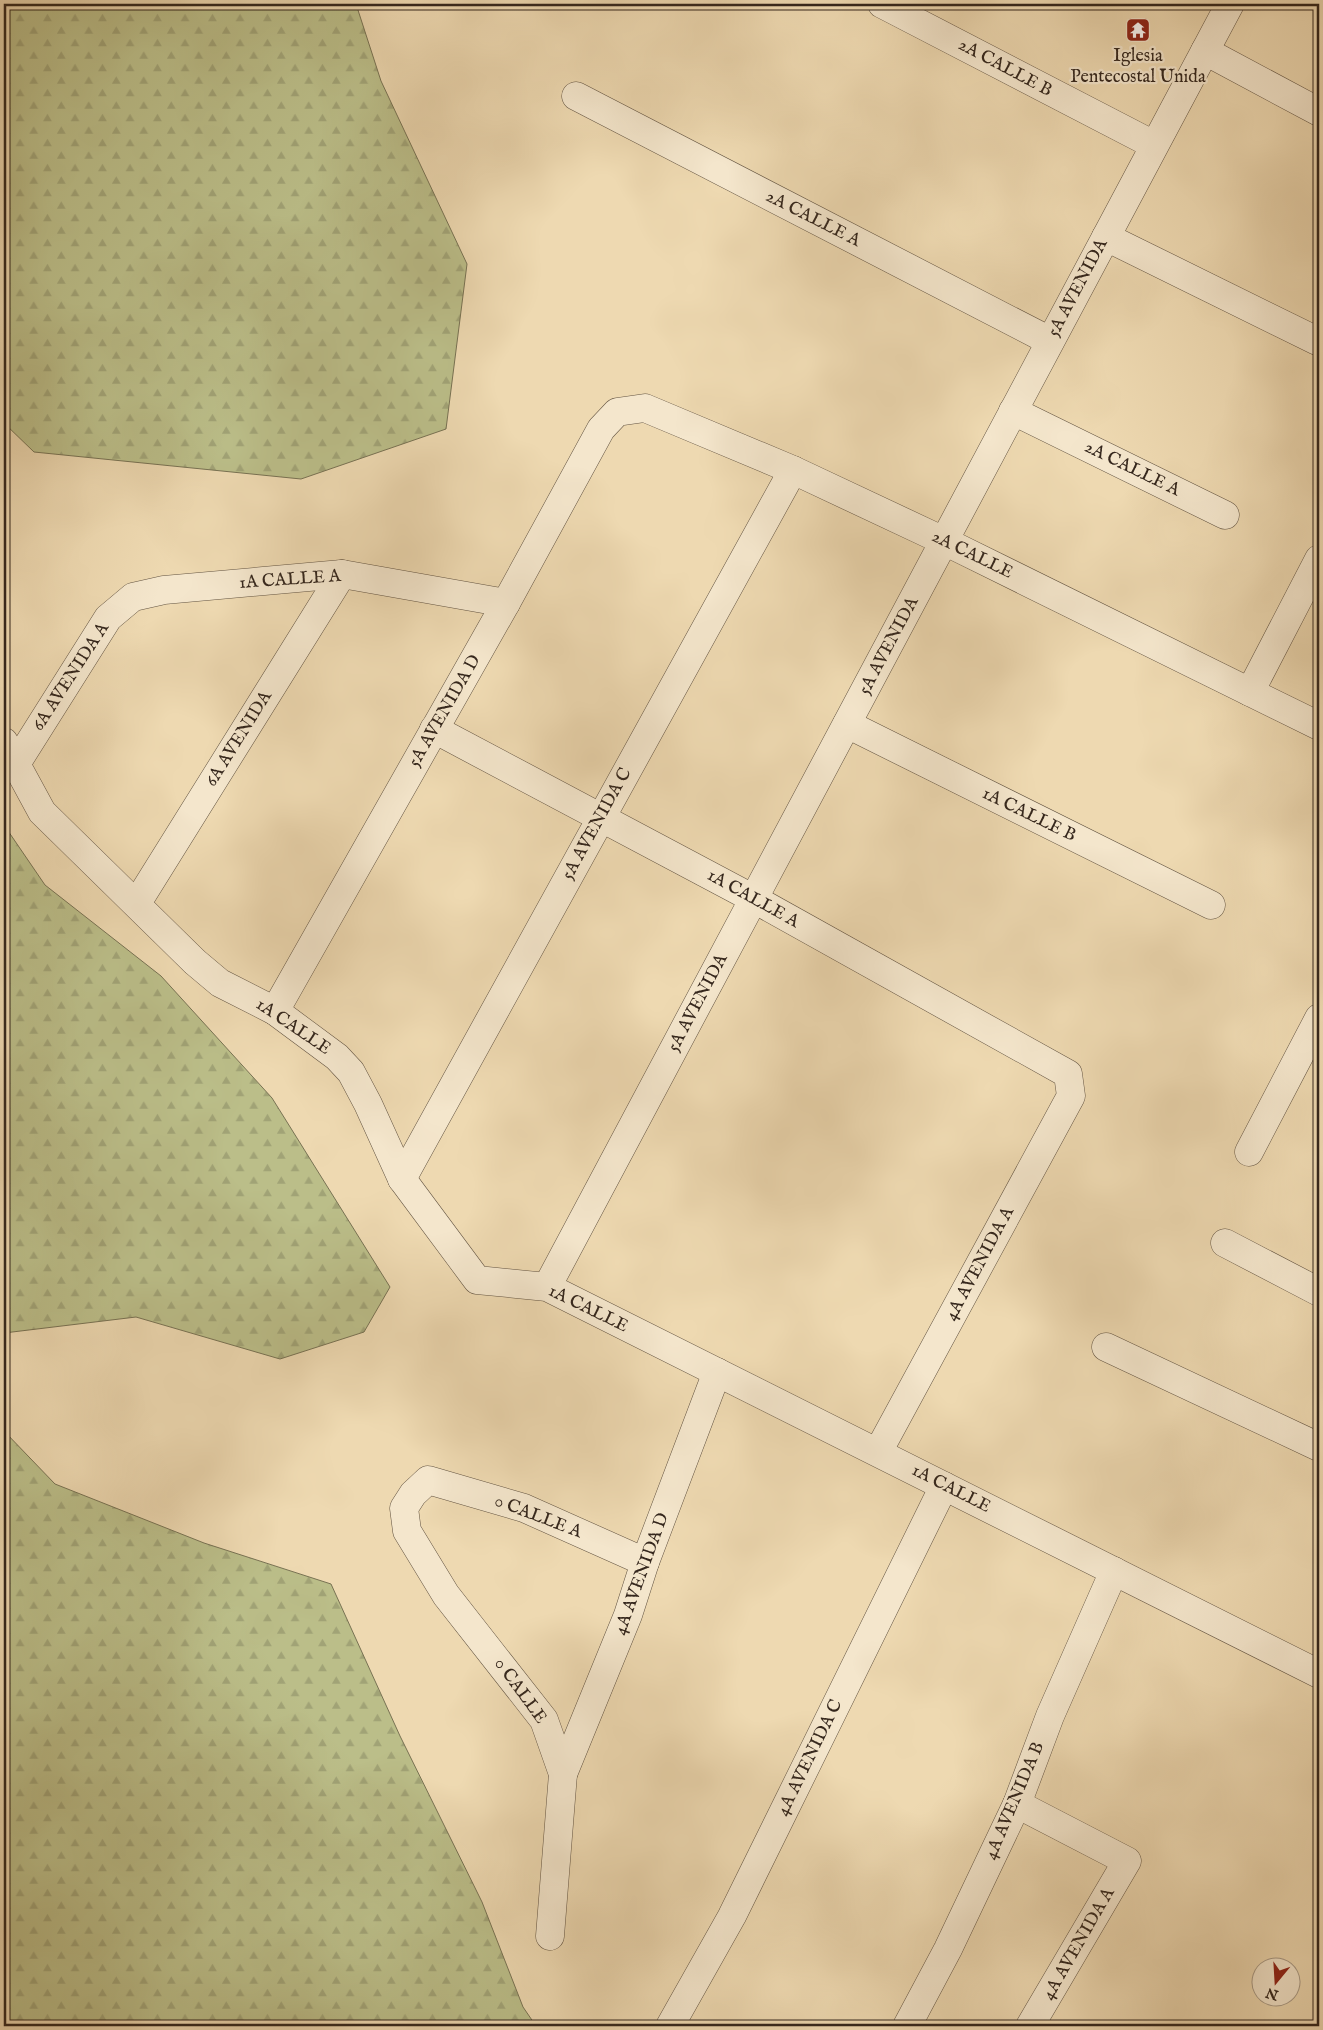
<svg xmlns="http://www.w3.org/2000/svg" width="1323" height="2030" font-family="'IM FELL English',serif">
	<defs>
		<pattern id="forest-firs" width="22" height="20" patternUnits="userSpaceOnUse" patternTransform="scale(1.25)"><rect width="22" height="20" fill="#bbbe89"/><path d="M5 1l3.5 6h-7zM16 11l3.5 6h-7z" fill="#a1a376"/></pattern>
	</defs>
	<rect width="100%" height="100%" fill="#eed9b1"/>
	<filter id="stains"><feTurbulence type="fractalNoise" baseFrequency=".004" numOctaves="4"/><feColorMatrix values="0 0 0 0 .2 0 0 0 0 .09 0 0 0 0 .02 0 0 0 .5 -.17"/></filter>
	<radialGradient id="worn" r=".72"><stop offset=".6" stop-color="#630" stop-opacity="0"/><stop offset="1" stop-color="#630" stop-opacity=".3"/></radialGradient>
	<!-- forest -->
	<g fill="url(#forest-firs)" stroke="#787253">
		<polygon points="4,4 356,4 381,81 467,264 446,429 301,479 34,452 4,423"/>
		<polygon points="4,825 45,885 161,976 272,1098 390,1287 364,1332 280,1359 136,1317 4,1333"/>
		<polygon points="4,1431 55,1484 204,1543 331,1584 400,1736 482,1902 523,2007 536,2026 4,2026"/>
	</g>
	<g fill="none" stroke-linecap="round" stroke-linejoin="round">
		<defs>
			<g id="minor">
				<polyline points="882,4 1154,145"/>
				<polyline points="1205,51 1319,112"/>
				<polyline points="576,96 1050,341"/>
				<polyline points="1106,237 1317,341"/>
				<polyline points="1013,411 1225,515"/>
				<polyline points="1250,692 1319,559"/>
				<polyline points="847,724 1211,905"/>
				<polyline points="434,729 754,899 1068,1074 1071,1096 878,1452"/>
				<polyline points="4,742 42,812 195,962 220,983 275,1011 337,1057 351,1072 368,1104 402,1179 477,1280 547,1287 1319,1674"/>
				<polyline points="16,764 108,618 133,597 164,590 342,574 506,603"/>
				<polyline points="137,903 342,574"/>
				<polyline points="275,1011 506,603 601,429 617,412 645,408 793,470 944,541 1319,726"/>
				<polyline points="1249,1152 1319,1018"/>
				<polyline points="402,1179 793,470"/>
				<polyline points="1225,1243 1319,1292"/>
				<polyline points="547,1287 1230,4"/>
				<polyline points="1106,1347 1319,1447"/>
				<polyline points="563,1774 628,1615 645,1562 717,1372"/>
				<polyline points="1017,1804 1127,1861 1030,2026"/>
				<polyline points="550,1936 563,1774 544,1720 446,1595 407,1531 404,1508 413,1494 428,1480 524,1508 645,1562"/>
				<polyline points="670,2026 732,1916 944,1486"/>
				<polyline points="907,2026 948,1949 1017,1804 1050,1716 1114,1571"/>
			</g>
		</defs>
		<!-- minor casing -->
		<use href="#minor" stroke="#635442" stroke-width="29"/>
		<!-- minor -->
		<use href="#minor" stroke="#f4e6cc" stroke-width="28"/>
	</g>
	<!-- icons -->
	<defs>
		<symbol id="temple-square" viewBox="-11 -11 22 22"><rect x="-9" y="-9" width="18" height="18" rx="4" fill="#8f2418" stroke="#f4e6cc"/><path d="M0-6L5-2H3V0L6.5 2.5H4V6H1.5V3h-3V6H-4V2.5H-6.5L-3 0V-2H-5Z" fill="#fff"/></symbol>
	</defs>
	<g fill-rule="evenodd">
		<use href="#temple-square" x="1124" y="16" width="28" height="28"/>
	</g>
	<g text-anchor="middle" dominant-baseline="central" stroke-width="4.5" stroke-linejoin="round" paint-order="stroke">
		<!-- poi labels -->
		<g font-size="18" fill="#35271d" stroke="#f4e6cc">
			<text x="1138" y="56">Iglesia<tspan x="1138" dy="21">Pentecostal Unida</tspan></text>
		</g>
		<!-- street labels -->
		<g font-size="18" fill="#35271d" stroke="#f4e6cc">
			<text transform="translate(1005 68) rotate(28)">2A CALLE B</text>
			<text transform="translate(813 219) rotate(27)">2A CALLE A</text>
			<text transform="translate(1078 288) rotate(-62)">5A AVENIDA</text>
			<text transform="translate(1132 469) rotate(26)">2A CALLE A</text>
			<text transform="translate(972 555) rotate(26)">2A CALLE</text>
			<text transform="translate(290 580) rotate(-4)">1A CALLE A</text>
			<text transform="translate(889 646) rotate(-62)">5A AVENIDA</text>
			<text transform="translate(71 677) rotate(-57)">6A AVENIDA A</text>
			<text transform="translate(445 711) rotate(-60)">5A AVENIDA D</text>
			<text transform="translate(239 739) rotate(-58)">6A AVENIDA</text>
			<text transform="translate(1029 815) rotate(26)">1A CALLE B</text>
			<text transform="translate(597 824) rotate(-61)">5A AVENIDA C</text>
			<text transform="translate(753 899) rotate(29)">1A CALLE A</text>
			<text transform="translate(698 1003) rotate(-62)">5A AVENIDA</text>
			<text transform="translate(293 1027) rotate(34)">1A CALLE</text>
			<text transform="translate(980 1264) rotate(-62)">4A AVENIDA A</text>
			<text transform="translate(588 1309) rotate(26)">1A CALLE</text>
			<text transform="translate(951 1489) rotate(27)">1A CALLE</text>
			<text transform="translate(538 1517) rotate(21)">0 CALLE A</text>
			<text transform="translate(642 1574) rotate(-70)">4A AVENIDA D</text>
			<text transform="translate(520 1691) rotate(54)">0 CALLE</text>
			<text transform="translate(810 1758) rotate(-64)">4A AVENIDA C</text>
			<text transform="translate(1015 1801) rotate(-67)">4A AVENIDA B</text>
			<text transform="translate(1079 1944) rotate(-60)">4A AVENIDA A</text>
		</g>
	</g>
	<!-- margin -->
	<rect width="1323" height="2030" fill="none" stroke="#eed9b1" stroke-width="20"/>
	<rect x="5" y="5" width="1313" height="2020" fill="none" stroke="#35271d" stroke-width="2.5"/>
	<rect x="10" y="10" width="1303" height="2010" fill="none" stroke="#35271d"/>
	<!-- north arrow -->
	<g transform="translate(1276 1982) rotate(198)"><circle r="24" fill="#f4e6cc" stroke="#a89a86"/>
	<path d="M0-4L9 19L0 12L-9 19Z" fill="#8f2418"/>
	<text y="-8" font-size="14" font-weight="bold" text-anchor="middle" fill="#35271d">N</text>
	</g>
	<rect width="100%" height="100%" filter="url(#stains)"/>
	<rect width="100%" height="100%" fill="url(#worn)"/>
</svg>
